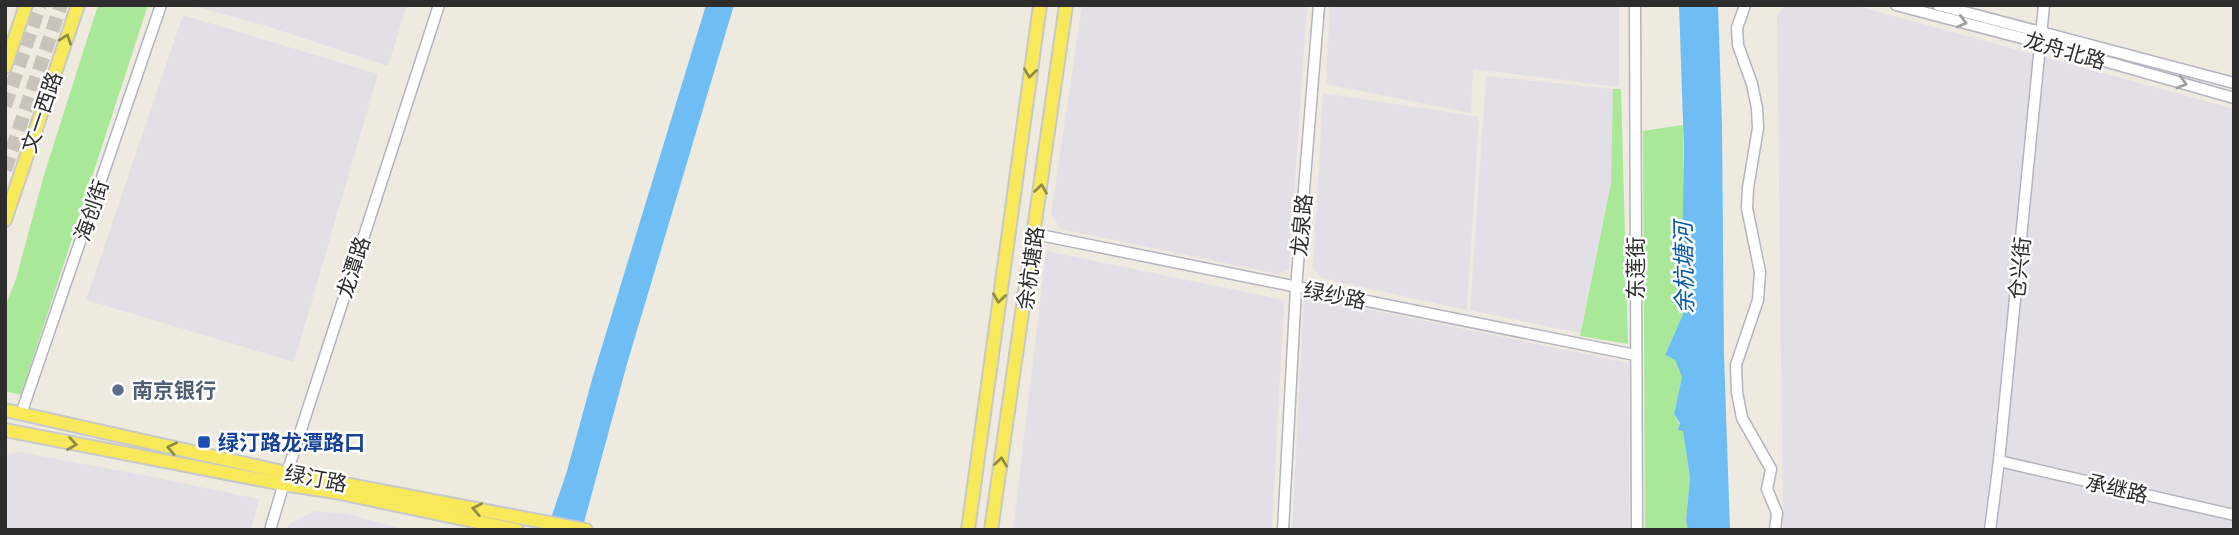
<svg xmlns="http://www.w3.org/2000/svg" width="2239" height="535" font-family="Manrope,'Noto Sans SC',sans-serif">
	<rect width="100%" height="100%" fill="#efeadf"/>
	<!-- industrial -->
	<g fill="#e3dfe7">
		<polygon points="189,5 407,5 388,66 263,25"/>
		<polygon points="1082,5 1307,5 1289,269 1278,274 1061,229 1051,214"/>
		<polygon points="1330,5 1619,5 1619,87 1473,69 1471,113 1326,84"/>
		<polygon points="1787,5 1853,5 2234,109 2234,530 1783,530 1777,14"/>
		<polygon points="183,15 378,74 294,362 86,300"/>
		<polygon points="1486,76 1613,89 1611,183 1580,333 1470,310"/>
		<polygon points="1323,93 1479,117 1467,310 1321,278 1313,268"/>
		<polygon points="1046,251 1284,300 1272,530 1013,530"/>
		<polygon points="1304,296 1629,363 1629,530 1292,530"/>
		<polygon points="19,452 148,476 259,499 251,530 5,530 5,455"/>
		<polygon points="315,511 347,514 407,530 287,530 289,524"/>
	</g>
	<!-- green -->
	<g fill="#a9e799">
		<polygon points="98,5 148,5 21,395 5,391 5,307 16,279 44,175"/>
		<polygon points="1613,89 1621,89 1628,344 1580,336 1611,183"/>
		<polygon points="1683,125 1685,310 1665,355 1675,360 1682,377 1674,414 1683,431 1690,478 1686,521 1688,530 1645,530 1643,131"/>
	</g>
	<!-- water -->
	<g fill="#6ebef5">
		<polygon points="706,5 734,5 627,364 582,530 547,530 567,471 593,376"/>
		<polygon points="1679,5 1718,5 1722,125 1724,355 1730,530 1688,530 1686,521 1690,478 1683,431 1678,430 1680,423 1674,414 1682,377 1675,360 1665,355 1685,310 1682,262 1684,150"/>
	</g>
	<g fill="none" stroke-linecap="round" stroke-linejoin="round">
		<!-- highway-tunnel -->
		<g stroke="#c8c4bb" stroke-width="14" stroke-dasharray="14 7" stroke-linecap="butt">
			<polyline points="5,106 40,5"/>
			<polyline points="5,170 61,5"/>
		</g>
		<defs>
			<g id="minor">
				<polyline points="1635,5 1637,530"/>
				<polyline points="1745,5 1737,28 1738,45 1752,84 1757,108 1758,128 1748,188 1747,208 1760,272 1758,300 1736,365 1737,392 1742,418 1771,469 1767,489 1777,513 1775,530"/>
				<polyline points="1896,5 2041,43 2234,98"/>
				<polyline points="1938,5 2234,83"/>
				<polyline points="1035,234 1635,355"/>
				<polyline points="21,414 161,5"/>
				<polyline points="1999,461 2234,515"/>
				<polyline points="270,530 287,473 439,5"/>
				<polyline points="1283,530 1296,288 1319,5"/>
				<polyline points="1990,530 1999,461 2044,5"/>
			</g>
			<g id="major">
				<polyline points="5,67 26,5"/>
				<polyline points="5,220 78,5"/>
				<polyline points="5,410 287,473 586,530"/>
				<polyline points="5,430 283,484 335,492 517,530"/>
				<polyline points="968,530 1040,5"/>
				<polyline points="991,530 1066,5"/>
			</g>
		</defs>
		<!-- minor casing -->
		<use href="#minor" stroke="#b3b3c1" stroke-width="13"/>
		<!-- major casing -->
		<use href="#major" stroke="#c8c8c8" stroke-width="16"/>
		<!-- minor -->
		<use href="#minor" stroke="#fff" stroke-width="10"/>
		<!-- major -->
		<use href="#major" stroke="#f8e95b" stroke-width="12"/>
	</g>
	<!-- one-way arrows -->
	<defs><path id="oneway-chevron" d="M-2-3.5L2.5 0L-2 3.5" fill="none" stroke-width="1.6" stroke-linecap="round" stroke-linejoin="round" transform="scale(1.75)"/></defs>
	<g stroke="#a0a0a0">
		<use href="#oneway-chevron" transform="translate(1962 22) rotate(15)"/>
		<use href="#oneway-chevron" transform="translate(2182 83) rotate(16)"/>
	</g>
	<g stroke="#928b44">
		<use href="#oneway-chevron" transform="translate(66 39) rotate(-71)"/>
		<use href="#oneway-chevron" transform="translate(1030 73) rotate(98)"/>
		<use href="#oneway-chevron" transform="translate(1041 189) rotate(-82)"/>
		<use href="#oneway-chevron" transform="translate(999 298) rotate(98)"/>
		<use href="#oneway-chevron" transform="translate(72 444) rotate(10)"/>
		<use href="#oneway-chevron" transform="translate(172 448) rotate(-168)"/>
		<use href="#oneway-chevron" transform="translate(1001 462) rotate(-82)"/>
		<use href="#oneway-chevron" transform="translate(477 509) rotate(-169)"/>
	</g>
	<!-- markers -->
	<circle fill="#5c6f8a" stroke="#fff" stroke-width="2.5" cx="118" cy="390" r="7"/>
	<rect fill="#1a4fb4" stroke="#fff" stroke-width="2.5" x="197" y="435" width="14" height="14" rx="3.5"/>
	<g text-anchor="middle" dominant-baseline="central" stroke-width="5" stroke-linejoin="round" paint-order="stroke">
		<!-- street labels -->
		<g font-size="21" fill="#2d2d2d" stroke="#fff">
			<text transform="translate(2065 50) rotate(16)">龙舟北路</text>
			<text transform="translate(41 112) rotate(-71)">文一西路</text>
			<text transform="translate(91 210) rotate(-71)">海创街</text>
			<text transform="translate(1301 225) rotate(-85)">龙泉路</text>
			<text transform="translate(353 267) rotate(-72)">龙潭路</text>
			<text transform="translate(1030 268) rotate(-82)">余杭塘路</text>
			<text transform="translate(1635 268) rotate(-90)">东莲街</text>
			<text transform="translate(2019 268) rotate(-84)">仓兴街</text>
			<text transform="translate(1335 295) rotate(11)">绿纱路</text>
			<text transform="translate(316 478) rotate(11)">绿汀路</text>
			<text transform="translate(2117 488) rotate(13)">承继路</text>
		</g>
		<!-- service labels -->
		<g font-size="21" font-weight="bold" fill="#4e5e75" stroke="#fff" text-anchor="start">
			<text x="132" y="390">南京银行</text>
		</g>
		<!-- transit labels -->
		<g font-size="21" font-weight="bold" fill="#164399" stroke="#fff" text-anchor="start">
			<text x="218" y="442">绿汀路龙潭路口</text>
		</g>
		<!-- water labels -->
		<g font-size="23" font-style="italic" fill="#075aa7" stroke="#fff">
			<text transform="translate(1683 268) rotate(-91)">余杭塘河</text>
		</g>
	</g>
	<!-- border -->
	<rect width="2239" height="535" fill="none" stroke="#2d2d2d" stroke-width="14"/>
</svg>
